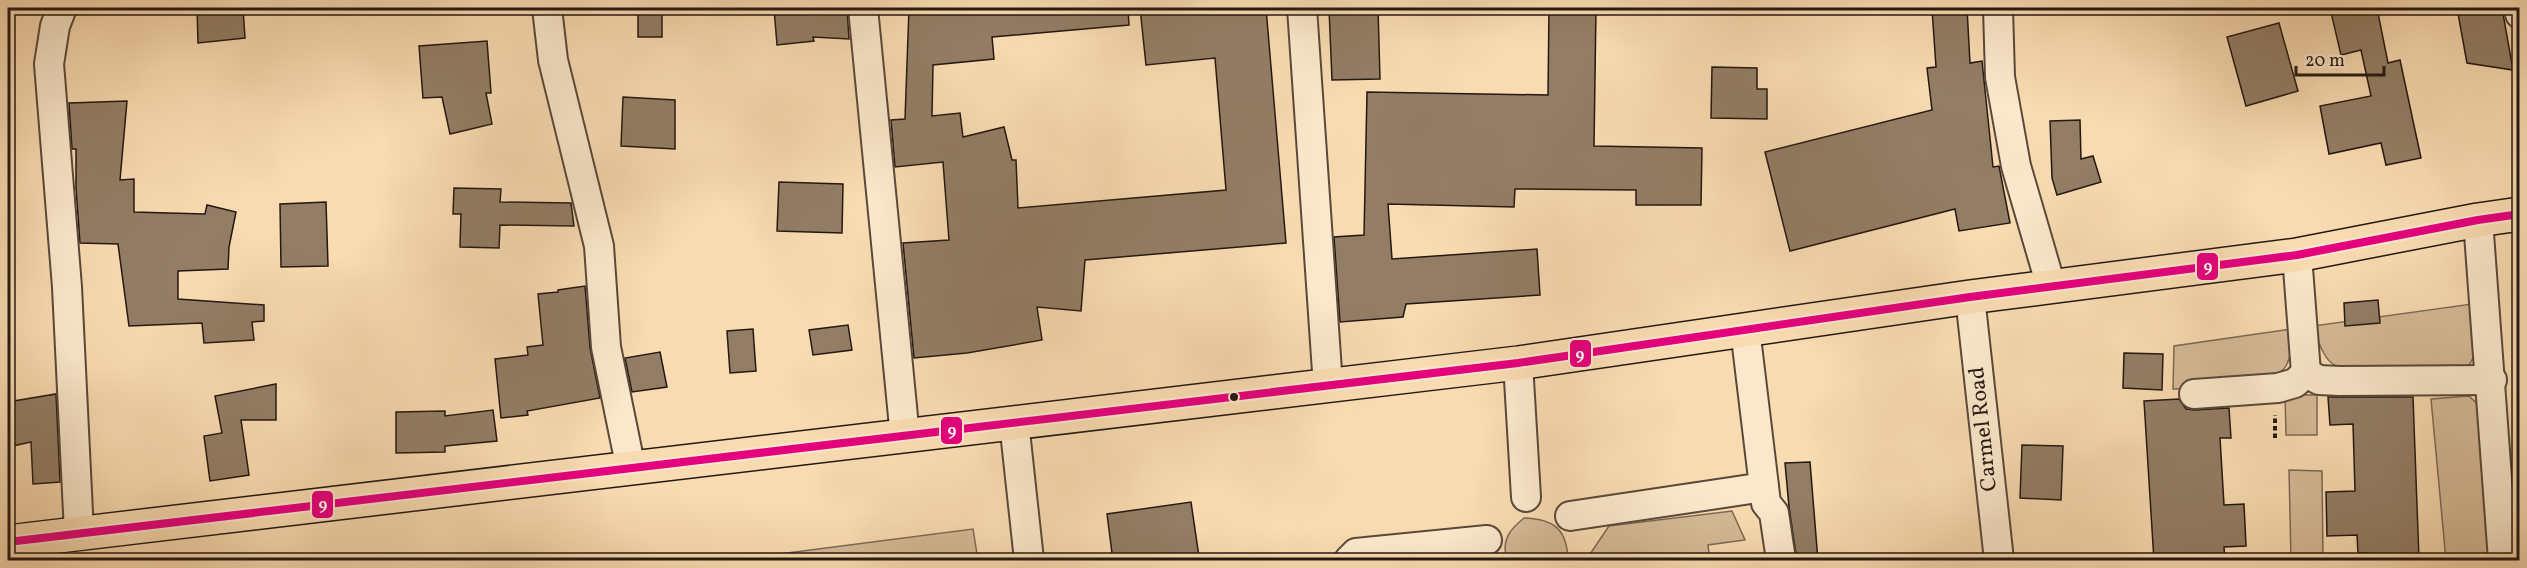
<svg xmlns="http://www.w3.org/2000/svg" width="2527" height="568" font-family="Vollkorn,serif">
	<rect width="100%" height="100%" fill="#f9dbb1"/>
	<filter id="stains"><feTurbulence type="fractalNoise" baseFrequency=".00333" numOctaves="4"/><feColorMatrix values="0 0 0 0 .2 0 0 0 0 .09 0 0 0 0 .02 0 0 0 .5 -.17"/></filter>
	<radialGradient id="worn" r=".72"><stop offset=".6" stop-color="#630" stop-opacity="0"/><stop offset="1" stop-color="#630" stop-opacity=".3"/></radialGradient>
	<!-- green -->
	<g fill="#d5ba96" stroke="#7c6954" stroke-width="1.5">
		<path d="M2479,303L2473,358L2467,369C2438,370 2358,378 2336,366C2323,360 2318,339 2313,326Z"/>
		<path d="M2291,329C2291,342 2292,355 2286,366C2274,387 2195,388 2173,389L2174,346Z"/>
		<polygon points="2285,395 2317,395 2317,435 2286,435"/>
		<polygon points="2469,396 2486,412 2490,555 2484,560 2446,560 2431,399"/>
		<polygon points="2289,470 2322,471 2323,560 2291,560"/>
		<polygon points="1732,511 1745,540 1708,545 1710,560 1586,560 1609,526"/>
		<path d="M1524,518C1555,519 1567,530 1568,560H1507C1501,541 1509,530 1524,518Z"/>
		<polygon points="973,529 978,560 734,560"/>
	</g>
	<!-- building -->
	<g fill="#937d65" stroke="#241812" stroke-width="1.5">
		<polygon points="197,8 243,8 245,38 198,43"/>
		<rect x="638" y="8" width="24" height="29"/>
		<polygon points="774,8 847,8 849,39 813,37 814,41 777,45"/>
		<polygon points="909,8 1128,8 1129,25 992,37 994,59 933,65 932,116 960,113 963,137 1004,127 1012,160 1016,160 1018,208 1226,190 1215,58 1146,65 1140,8 1266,8 1286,243 1085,260 1081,311 1037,307 1042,340 967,353 914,358 903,243 949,240 943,162 895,167 891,120 905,119"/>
		<polygon points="1329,8 1378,8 1380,79 1332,80"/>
		<polygon points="1549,8 1596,8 1594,146 1702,148 1701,205 1636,205 1636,190 1515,189 1514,207 1388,204 1392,259 1537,249 1540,295 1406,304 1403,317 1340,322 1334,237 1364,235 1367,92 1548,95"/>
		<polygon points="1967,8 1970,63 1982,61 1993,167 1999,166 2010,223 1959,231 1955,209 1790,251 1765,152 1932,110 1927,68 1936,67 1932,9"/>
		<polygon points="2330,8 2377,8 2388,63 2400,60 2421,158 2386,165 2381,143 2329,154 2320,106 2371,96 2361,50 2341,55"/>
		<polygon points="2457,8 2502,8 2513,70 2467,63"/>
		<polygon points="2279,23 2298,91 2246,106 2227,37"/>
		<polygon points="487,41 491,93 486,93 492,124 450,134 442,97 423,98 419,46"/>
		<polygon points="1712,67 1757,68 1757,89 1767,89 1767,119 1711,118"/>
		<polygon points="623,97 675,100 675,149 621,146"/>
		<polygon points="127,101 120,180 134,179 134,212 205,214 207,205 236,212 229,247 228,269 178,271 178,299 264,305 264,321 252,322 254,340 204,343 202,323 129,326 118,244 80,243 76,188 76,149 72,149 69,103"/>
		<polygon points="2080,120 2081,159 2093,156 2101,182 2057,195 2052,178 2050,121"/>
		<polygon points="779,182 843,184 842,233 777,231"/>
		<polygon points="454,188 501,189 500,202 571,203 574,226 500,225 499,248 460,247 461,214 453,214"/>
		<polygon points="326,202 328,266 281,267 280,204"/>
		<polygon points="585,286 590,348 600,398 527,411 528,415 501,418 495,359 528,355 527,347 543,345 538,294 558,292 558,290"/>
		<polygon points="2378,300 2380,323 2345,326 2344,303"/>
		<polygon points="848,325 852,350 813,355 809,330"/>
		<polygon points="753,329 756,371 730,373 727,331"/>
		<polygon points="660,352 667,387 632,392 625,358"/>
		<polygon points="2124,353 2163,354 2162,390 2123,388"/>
		<polygon points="276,384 276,420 241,420 249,475 210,481 204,436 222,433 215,396"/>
		<polygon points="56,394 60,482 33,484 31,442 8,447 8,402"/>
		<polygon points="2328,397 2413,397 2419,559 2372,561 2369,553 2358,553 2357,535 2327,536 2326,492 2355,491 2353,424 2330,425"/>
		<polygon points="2179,399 2186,409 2195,410 2229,408 2231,438 2220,438 2224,505 2244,504 2246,546 2224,547 2225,561 2154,561 2144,401"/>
		<polygon points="493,410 497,441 445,446 445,452 396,453 396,412 445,411 445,416"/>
		<polygon points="2022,445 2063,446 2061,500 2020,498"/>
		<polygon points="1810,462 1818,561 1797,561 1789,507 1785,463"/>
		<polygon points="1191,502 1199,557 1176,561 1113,561 1107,514"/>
	</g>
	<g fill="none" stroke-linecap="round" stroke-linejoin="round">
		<defs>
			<g id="minor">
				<polyline points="62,8 55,26 49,64 67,287 79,533"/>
				<polyline points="547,8 553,60 599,246 606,347 631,469"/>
				<polyline points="863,8 905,437"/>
				<polyline points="1302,8 1328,386"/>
				<polyline points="1998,8 2000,77 2016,166 2051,286"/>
				<polyline points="2519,8 2520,14"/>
				<polyline points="2478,220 2503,560"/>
				<polyline points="2297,255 2306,373"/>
				<polyline points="1970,297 1999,560"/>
				<polyline points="1745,329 1766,503 1774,513 1781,560"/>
				<polyline points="1518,363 1526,497"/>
				<polyline points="2306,373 2319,380 2340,381 2492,380"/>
				<polyline points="2194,394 2278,388 2295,383 2306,373"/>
				<polyline points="1014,422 1029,560"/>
				<polyline points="1570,516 1764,487"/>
				<polyline points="1349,560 1356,553 1487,540"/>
			</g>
			<polyline id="highway" points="8,542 1518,363 1970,297 2297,255 2478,220 2520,214"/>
		</defs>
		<!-- minor casing -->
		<use href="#minor" stroke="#59493a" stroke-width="32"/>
		<!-- highway casing -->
		<use href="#highway" stroke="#241812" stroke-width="36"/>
		<!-- path -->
		<polyline stroke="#241812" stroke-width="4" stroke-dasharray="4.5 3" stroke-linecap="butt" points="2275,438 2275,415"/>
		<!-- minor -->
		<use href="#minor" stroke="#fbe8cc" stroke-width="28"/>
		<!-- highway -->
		<use href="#highway" stroke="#f9dbb1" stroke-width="33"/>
		<defs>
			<polyline id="bus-1" points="8,542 1518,363 1970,297 2297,255 2478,220 2520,214"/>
		</defs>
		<!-- bus-1 casing -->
		<use href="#bus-1" stroke="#fbe8cc" stroke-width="12"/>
		<!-- bus-1 -->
		<use href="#bus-1" stroke="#e5007d" stroke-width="8"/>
	</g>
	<!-- markers -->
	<circle fill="#241812" stroke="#fbe8cc" stroke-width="2" cx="1234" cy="397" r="5"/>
	<g text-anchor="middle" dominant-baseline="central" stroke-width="5" stroke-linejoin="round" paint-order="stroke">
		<!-- street labels -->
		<g font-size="22" fill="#241812" stroke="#fbe8cc">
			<text transform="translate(1984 429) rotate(-96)">Carmel Road</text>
		</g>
	</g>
	<g stroke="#fbe8cc" stroke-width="2">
		<rect x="2196" y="252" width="23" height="29" rx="6" fill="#e5007d"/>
		<rect x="1569" y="339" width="23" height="29" rx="6" fill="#e5007d"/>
		<rect x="940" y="416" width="23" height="29" rx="6" fill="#e5007d"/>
		<rect x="311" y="490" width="23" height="29" rx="6" fill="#e5007d"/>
	</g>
	<g font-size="16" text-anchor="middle" font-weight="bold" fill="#fff">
		<text x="2208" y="272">9</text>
		<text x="1580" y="360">9</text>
		<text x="952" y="436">9</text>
		<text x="323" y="510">9</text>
	</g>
	<!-- margin -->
	<rect width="2527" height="568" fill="none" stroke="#f9dbb1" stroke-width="30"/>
	<rect x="9" y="9" width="2509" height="550" fill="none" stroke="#241812" stroke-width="3"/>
	<rect x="15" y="15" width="2497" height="538" fill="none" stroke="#241812" stroke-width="1.5"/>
	<!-- scale -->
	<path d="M2296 66v9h88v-9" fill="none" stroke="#241812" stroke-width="3"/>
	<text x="2305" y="66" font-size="18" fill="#241812" stroke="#fbe8cc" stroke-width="4.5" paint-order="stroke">20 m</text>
	<rect width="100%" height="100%" filter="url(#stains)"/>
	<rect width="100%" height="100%" fill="url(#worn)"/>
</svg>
